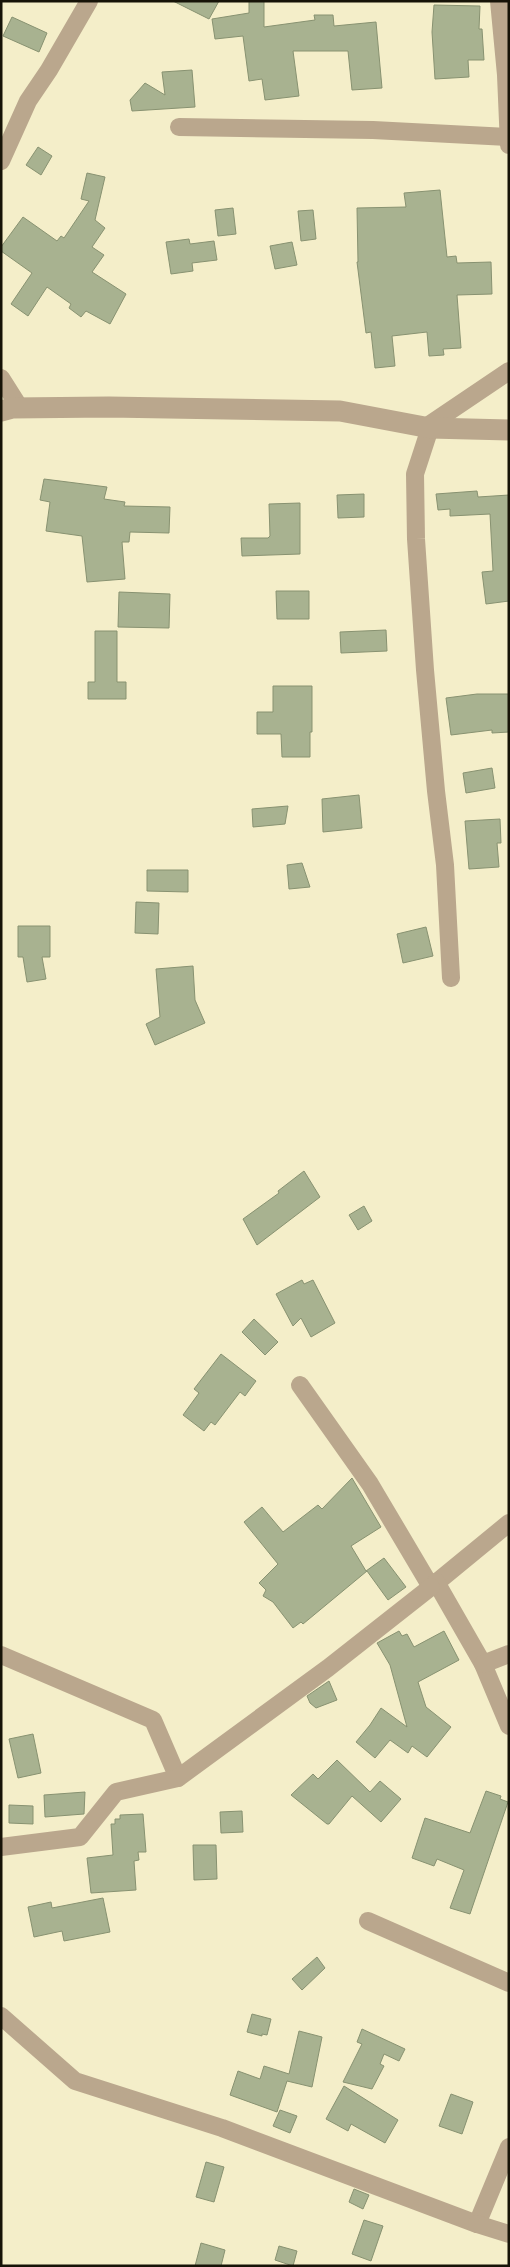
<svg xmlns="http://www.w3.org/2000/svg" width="510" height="2267" font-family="'Sofia Sans Condensed',sans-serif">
	<rect width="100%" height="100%" fill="#f4eec9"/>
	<!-- building -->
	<g fill="#a8b290" stroke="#889271">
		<polygon points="173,1 219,1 209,19"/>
		<polygon points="249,1 264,1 264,27 315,20 314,15 333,15 334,26 376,22 382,88 352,90 348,51 293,51 299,96 265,100 262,79 249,81 243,36 215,39 212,19 249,13"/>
		<polygon points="434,5 480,6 479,29 482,29 484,60 468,60 469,77 435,79 432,32"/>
		<polygon points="12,17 47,33 39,52 3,36"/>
		<polygon points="192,70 195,107 132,111 130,100 145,83 165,95 162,72"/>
		<polygon points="38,147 52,156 41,175 26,165"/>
		<polygon points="87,173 105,177 95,220 105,228 92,247 104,255 92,272 126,294 110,324 86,311 81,317 69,308 71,304 47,287 28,316 11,304 32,273 1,251 1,247 23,217 57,241 61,236 64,238 89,201 81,199"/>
		<polygon points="440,190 447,257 456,256 457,263 491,262 492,294 457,295 461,348 443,349 444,355 429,356 427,332 392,336 395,366 375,368 371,332 366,333 357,262 358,262 357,208 406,207 404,193"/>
		<polygon points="233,208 236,234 218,236 215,210"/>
		<polygon points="313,210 316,239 301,241 298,211"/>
		<polygon points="189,239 190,244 214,241 217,260 192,263 193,271 171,274 166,242"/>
		<polygon points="292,242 297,265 275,269 270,246"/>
		<polygon points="44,479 107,487 104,499 125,502 124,506 170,507 169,533 130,532 129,542 122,542 125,579 87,582 82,536 46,531 50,502 40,500"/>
		<polygon points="477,491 478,497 509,495 509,601 486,604 482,572 493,571 490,514 450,516 450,509 438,510 436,494"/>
		<polygon points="364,494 364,517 338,518 337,495"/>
		<polygon points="300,503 300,554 242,556 241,538 268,538 270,536 269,504"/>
		<polygon points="276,591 309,591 309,619 277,619"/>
		<polygon points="119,592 170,594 169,628 118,627"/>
		<polygon points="386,630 387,651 341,653 340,632"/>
		<polygon points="95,631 117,631 117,682 126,682 126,699 88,699 88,682 95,682"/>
		<polygon points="273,686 312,686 312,732 310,732 310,757 282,757 281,734 257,734 257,712 273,712"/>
		<polygon points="477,694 509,694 509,732 492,733 492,730 451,735 446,698"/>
		<polygon points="492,768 495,788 466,793 463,773"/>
		<polygon points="359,795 362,828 323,832 322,799"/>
		<polygon points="288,806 285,824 253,827 252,809"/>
		<polygon points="500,819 501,843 497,843 499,867 469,869 465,821"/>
		<polygon points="302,863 310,887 289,889 287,865"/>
		<polygon points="147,870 188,870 188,892 147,891"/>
		<polygon points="136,902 159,903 158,934 135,933"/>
		<polygon points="18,926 50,926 50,957 42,957 46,979 27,982 23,957 18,957"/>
		<polygon points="426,927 433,956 403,963 397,934"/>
		<polygon points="193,966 195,1000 205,1023 155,1045 146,1024 160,1017 156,969"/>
		<polygon points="304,1171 320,1197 257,1245 243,1219 279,1193 278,1191"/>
		<polygon points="364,1206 372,1221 358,1230 349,1215"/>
		<polygon points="302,1280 304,1284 313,1280 335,1323 311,1337 301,1318 293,1326 276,1294"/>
		<polygon points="254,1319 278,1342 265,1355 242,1332"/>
		<polygon points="221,1354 256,1381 245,1396 240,1392 215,1425 211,1422 204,1431 183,1415 199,1393 194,1389"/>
		<polygon points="352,1478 381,1527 351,1546 366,1571 384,1558 406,1587 388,1600 367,1571 303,1624 301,1622 293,1628 273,1602 263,1596 266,1590 259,1583 278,1564 244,1522 262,1507 283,1532 318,1505 322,1509"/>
		<polygon points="399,1631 402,1636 407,1634 414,1647 444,1631 459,1660 418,1682 426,1707 451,1727 427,1757 412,1746 408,1753 390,1740 375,1758 356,1742 370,1725 381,1708 407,1727 390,1665 377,1643"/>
		<polygon points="329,1681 337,1700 316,1708 310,1703 307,1696"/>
		<polygon points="33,1734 41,1773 18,1778 9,1739"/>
		<polygon points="337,1760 370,1792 380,1781 401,1799 381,1822 352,1796 329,1824 327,1824 291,1795 313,1774 318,1779"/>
		<polygon points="486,1791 501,1796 500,1799 508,1802 470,1914 450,1908 464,1870 437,1859 434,1866 412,1858 425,1818 470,1833"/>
		<polygon points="85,1792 84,1814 45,1817 44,1795"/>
		<polygon points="9,1805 33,1806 33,1824 9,1823"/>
		<polygon points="242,1811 243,1832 221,1833 220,1812"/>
		<polygon points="143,1814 146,1852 138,1852 139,1860 134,1861 136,1890 91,1893 87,1858 113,1855 111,1824 115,1824 115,1819 120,1819 120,1815"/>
		<polygon points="193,1845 216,1845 217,1879 194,1880"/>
		<polygon points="103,1898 110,1932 64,1941 62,1931 34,1937 28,1907 51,1902 52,1908"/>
		<polygon points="317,1957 325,1968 302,1990 292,1979"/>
		<polygon points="252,2014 271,2019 267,2035 262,2034 262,2036 247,2032"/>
		<polygon points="362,2029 405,2049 399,2061 384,2054 380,2064 384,2066 372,2089 343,2082 362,2044 357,2042"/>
		<polygon points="299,2031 322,2037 312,2087 287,2081 277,2112 230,2095 238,2071 260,2079 264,2066 289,2074"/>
		<polygon points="344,2086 398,2120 385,2143 351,2124 348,2131 326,2119"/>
		<polygon points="451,2094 473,2102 462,2134 439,2126"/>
		<polygon points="280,2110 297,2116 290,2133 273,2126"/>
		<polygon points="206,2162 224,2167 214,2202 196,2197"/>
		<polygon points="354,2189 369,2195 363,2209 349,2202"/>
		<polygon points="364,2220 383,2226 371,2261 352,2254"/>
		<polygon points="201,2243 225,2250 221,2266 195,2266"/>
		<polygon points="279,2246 297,2251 293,2266 275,2260"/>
	</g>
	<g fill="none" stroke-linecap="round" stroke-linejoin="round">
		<!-- minor -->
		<g stroke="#baa78d" stroke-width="18">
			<polyline points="499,1 506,75 509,145"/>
			<polyline points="179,127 373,130 508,137"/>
			<polyline points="1,161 28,101 49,70 89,1"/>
			<polyline points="1,378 20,408"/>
			<polyline points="426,427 509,371"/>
			<polyline points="430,428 415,474 416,539 425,670 436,791 445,865 451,978"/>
			<polyline points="300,1385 370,1484 431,1587 509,1523"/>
			<polyline points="436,1582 483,1664 509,1726"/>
			<polyline points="1,1655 153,1720 178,1778"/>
			<polyline points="483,1664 509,1654"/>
			<polyline points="1,1847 80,1837 116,1792 178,1778 328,1668 431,1587"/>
			<polyline points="368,1921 509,1983"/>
			<polyline points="1,2016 75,2081 222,2128 477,2224 509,2147"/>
			<polyline points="477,2224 509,2234"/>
		</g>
		<!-- tertiary -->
		<polyline stroke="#baa78d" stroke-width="21" points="1,411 12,408 109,407 340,411 430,428 509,430"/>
	</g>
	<!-- border -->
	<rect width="510" height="2267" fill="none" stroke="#161307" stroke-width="5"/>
</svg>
